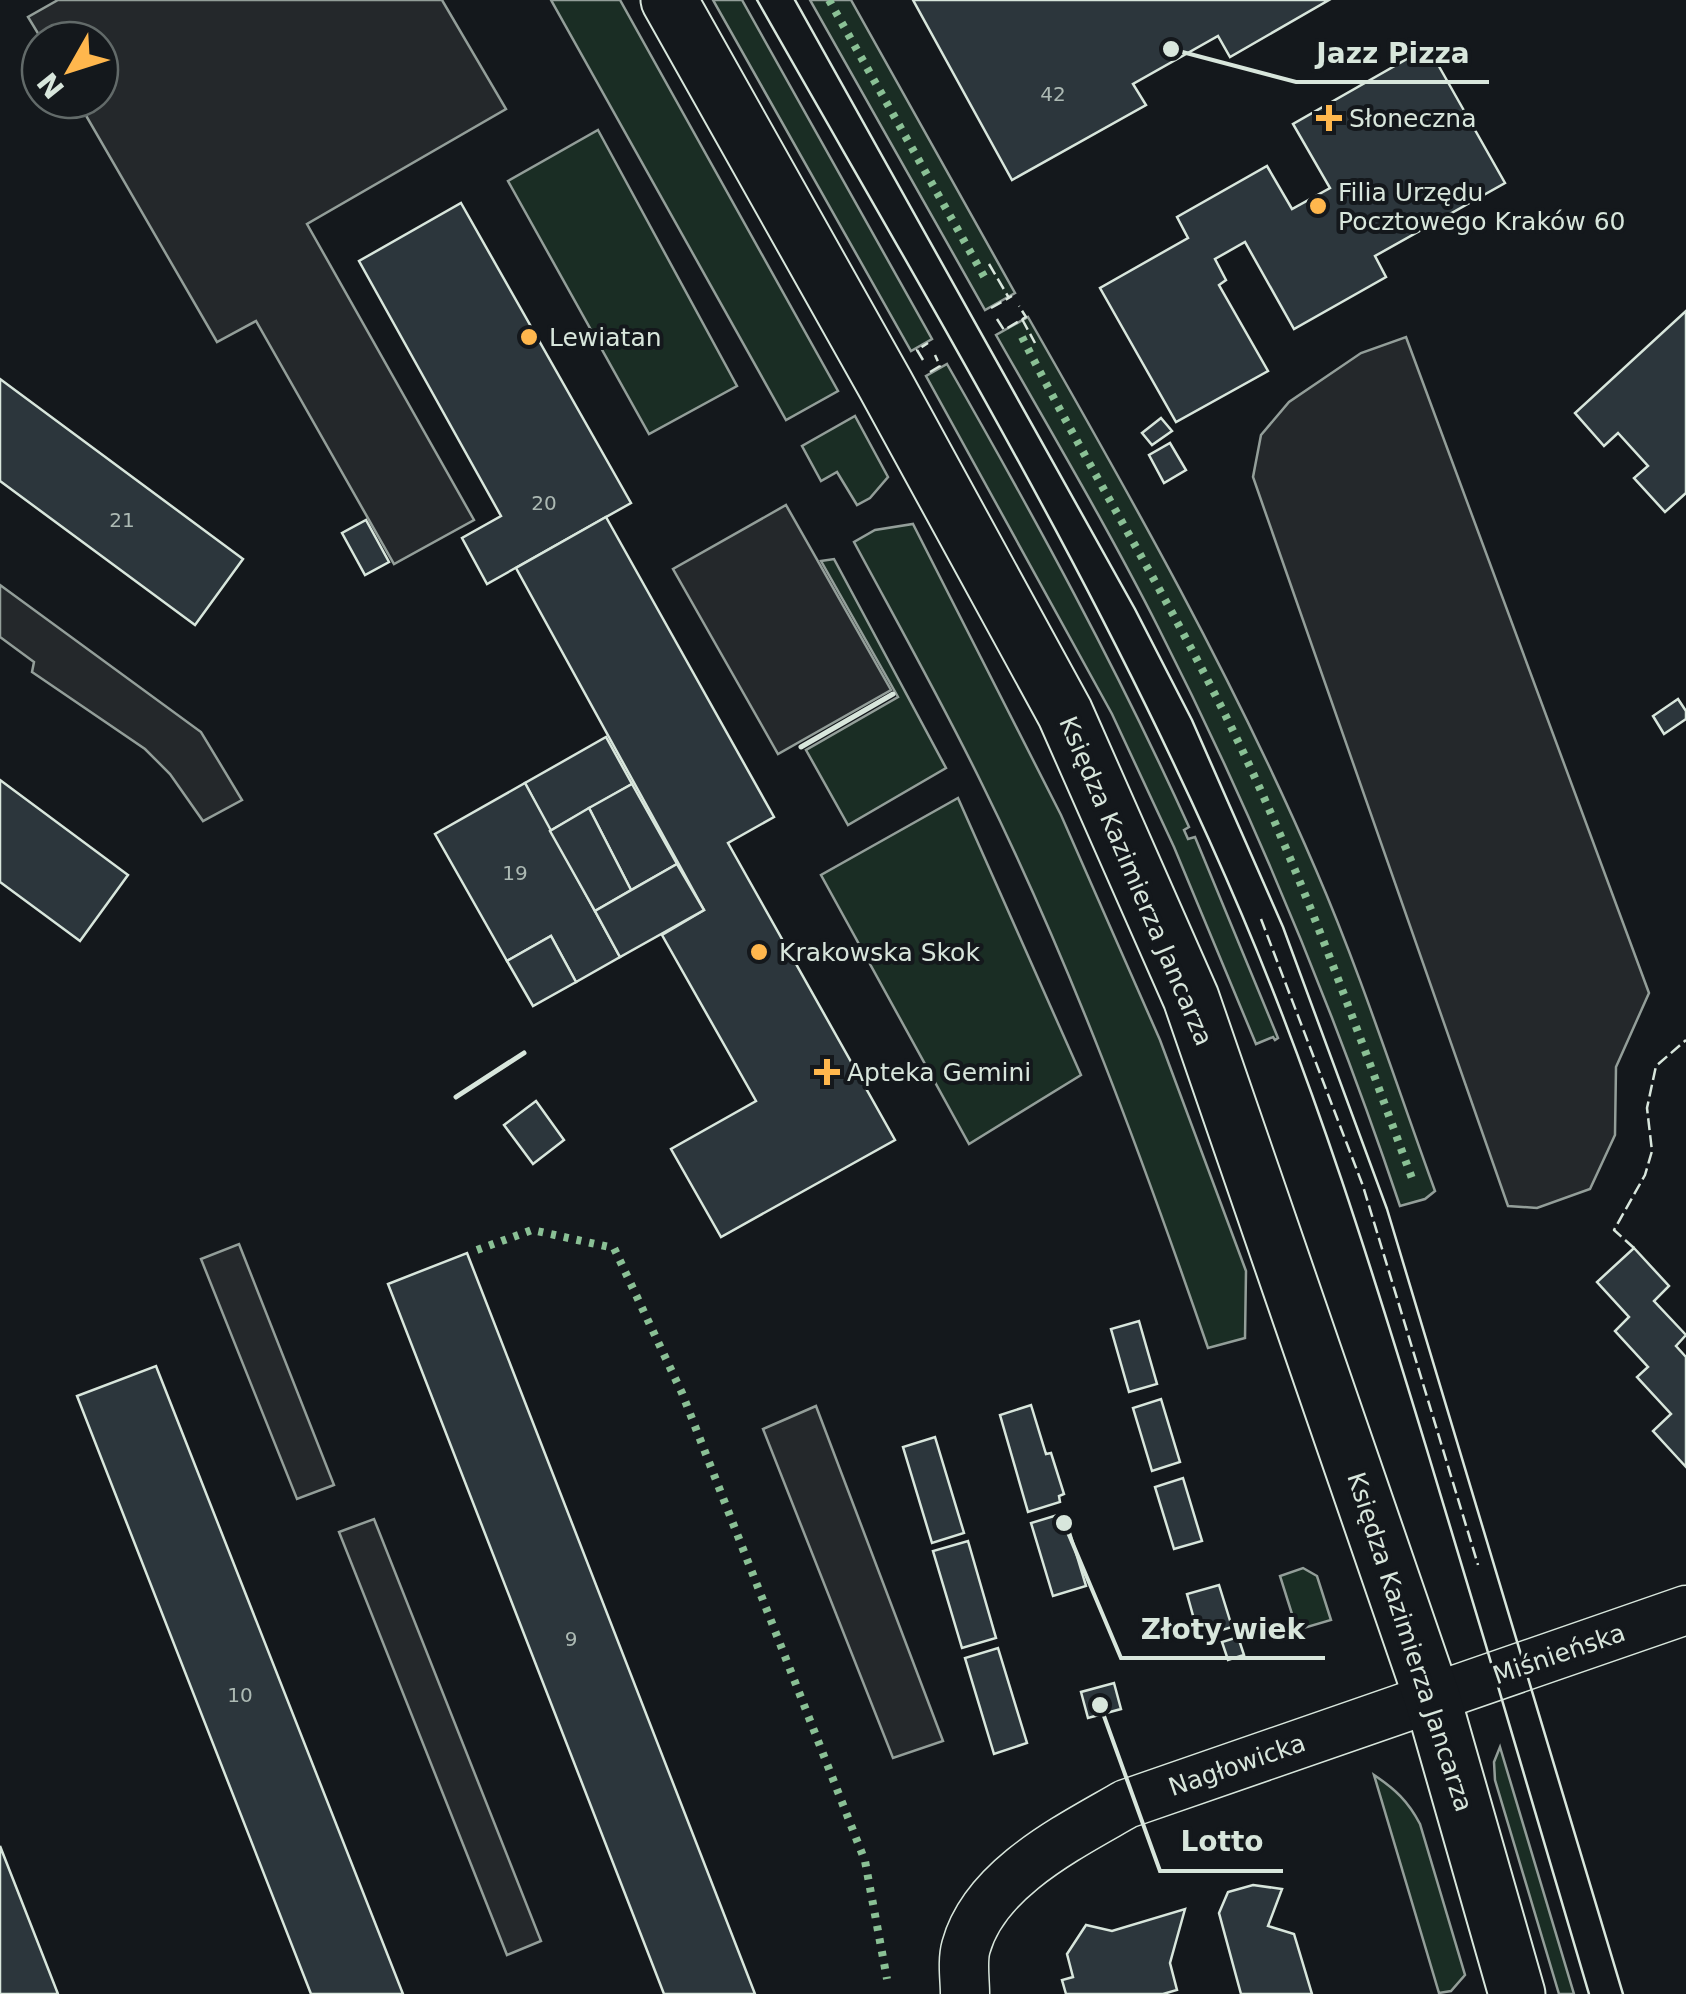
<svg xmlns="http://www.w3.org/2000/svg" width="1686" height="1994" font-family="'DejaVu Sans',sans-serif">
	<rect width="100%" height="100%" fill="#14181c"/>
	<!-- green -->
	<g fill="#1a2d24" stroke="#939e99" stroke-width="2.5">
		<polygon points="551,0 620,0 838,391 786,420"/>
		<polygon points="713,0 742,0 932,339 911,351"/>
		<polygon points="810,0 851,0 1015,293 985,310"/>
		<polygon points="598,130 737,386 649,434 508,181"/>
		<path d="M1028,317C1131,497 1234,679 1316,870C1361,974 1396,1084 1435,1191L1425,1199L1400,1206C1333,1007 1253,814 1158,627C1108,528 1051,432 996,335Z"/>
		<path d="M947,364C1034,516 1117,668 1189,827L1184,830L1188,839L1195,837L1278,1038L1275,1040L1273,1037L1256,1044L1174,847L1112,714L926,376Z"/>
		<polygon points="855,416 888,477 870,498 857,505 837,472 821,481 802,446"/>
		<path d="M913,524L1061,815L1160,1040L1246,1271L1245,1338L1208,1348C1142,1157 1072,966 982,784C942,702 897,622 854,542L875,530Z"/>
		<polygon points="834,559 946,768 848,825 806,750 898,697 821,561"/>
		<polygon points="958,798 1081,1075 969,1144 821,875"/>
		<polygon points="1303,1568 1317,1576 1331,1620 1297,1630 1280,1576"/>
		<polygon points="1500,1747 1574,1994 1559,1994 1495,1780 1494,1762"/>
		<path d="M1374,1775C1395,1789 1408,1801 1420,1824L1465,1975L1451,1991L1439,1993Z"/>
	</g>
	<!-- parking -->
	<g fill="#24282b" stroke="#939e99" stroke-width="2.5">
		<polygon points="58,0 442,0 506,109 307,224 474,520 394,564 256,321 217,342 77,100 100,100 100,40 42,40 28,17"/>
		<polygon points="1406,337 1649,993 1616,1067 1615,1135 1590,1189 1537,1208 1508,1206 1253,477 1261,435 1289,402 1361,353"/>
		<polygon points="786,505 891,690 778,754 673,569"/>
		<polygon points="0,585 201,732 242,800 203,821 170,774 145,749 32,672 34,662 0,637"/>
		<polygon points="239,1244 334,1485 297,1499 201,1259"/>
		<polygon points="816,1406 943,1741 893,1758 763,1429"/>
		<polygon points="374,1519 541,1941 507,1955 339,1532"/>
	</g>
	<!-- building -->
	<g fill="#2c363c" stroke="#d8e6dc" stroke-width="2.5">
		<polygon points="913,0 1329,0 1230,57 1218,36 1133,84 1146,105 1012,180"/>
		<polygon points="1428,47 1505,183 1375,256 1386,277 1294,329 1245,242 1215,259 1226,280 1219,285 1268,371 1176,422 1100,288 1188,238 1177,217 1267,166 1292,209 1330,188 1293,124"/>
		<polygon points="461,203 631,503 487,584 462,538 501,516 359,261"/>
		<polygon points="1686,311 1686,493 1665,512 1634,478 1648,466 1618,433 1604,446 1575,413"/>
		<polygon points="0,379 243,559 195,625 0,481"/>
		<polygon points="1161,418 1172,431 1152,445 1142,433"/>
		<polygon points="1170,443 1186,470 1164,483 1149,455"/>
		<polygon points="606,517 774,817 728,843 895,1140 721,1237 671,1149 756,1101 662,935 704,910 516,568"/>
		<polygon points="366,520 389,562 365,575 342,533"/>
		<polygon points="1678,699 1686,711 1686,719 1664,734 1653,716"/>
		<polygon points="606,737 632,784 550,831 525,783"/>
		<polygon points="0,780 128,875 80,941 0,882"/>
		<polygon points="525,783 620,957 576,982 551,936 507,961 435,834"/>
		<polygon points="632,784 677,864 631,890 589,808"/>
		<polygon points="589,808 631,890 595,911 550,831"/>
		<polygon points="677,864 704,910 620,957 595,911"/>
		<polygon points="551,936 576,982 533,1006 507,961"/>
		<polygon points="536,1101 564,1140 533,1164 504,1125"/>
		<polygon points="1634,1248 1669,1286 1654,1301 1686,1335 1676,1346 1686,1357 1686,1467 1653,1431 1671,1414 1637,1377 1648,1367 1615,1331 1629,1317 1597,1282"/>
		<polygon points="467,1253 755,1994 664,1994 388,1284"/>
		<polygon points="1139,1321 1157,1384 1129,1392 1111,1329"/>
		<polygon points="156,1366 403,1994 311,1994 77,1396"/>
		<polygon points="1161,1399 1180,1462 1152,1471 1133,1408"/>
		<polygon points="1031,1405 1046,1454 1051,1453 1064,1494 1059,1496 1060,1502 1028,1512 1000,1415"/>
		<polygon points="935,1437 964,1533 932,1543 903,1447"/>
		<polygon points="1183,1478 1202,1541 1174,1549 1155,1487"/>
		<polygon points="1064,1513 1086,1586 1053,1596 1031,1523"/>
		<polygon points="968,1541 996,1638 962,1648 933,1551"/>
		<polygon points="1219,1585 1232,1627 1199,1637 1187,1594"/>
		<polygon points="1238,1637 1244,1655 1228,1660 1222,1642"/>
		<polygon points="998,1648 1027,1743 994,1754 965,1658"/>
		<polygon points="1114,1683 1121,1709 1088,1718 1081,1692"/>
		<polygon points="0,1846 58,1994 0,1994"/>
		<polygon points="1253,1885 1282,1889 1268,1926 1294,1934 1312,1994 1241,1994 1219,1913 1228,1892"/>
		<polygon points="1185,1909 1170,1963 1177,1990 1163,1994 1066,1994 1062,1980 1073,1977 1067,1954 1086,1925 1112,1931"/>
	</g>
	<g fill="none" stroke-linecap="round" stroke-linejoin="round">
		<defs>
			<path id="street" d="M965,1994C965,1980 962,1961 966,1947C985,1878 1069,1837 1126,1804L1686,1610"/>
			<polyline id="secondary" points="669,0 885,384 1065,713 1191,998 1432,1697 1517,1994"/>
		</defs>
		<!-- street casing -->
		<use href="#street" stroke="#d8e6dc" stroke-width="51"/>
		<!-- secondary casing -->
		<use href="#secondary" stroke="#d8e6dc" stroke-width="59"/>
		<!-- street -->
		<use href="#street" stroke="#14181c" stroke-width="48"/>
		<!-- secondary -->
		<use href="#secondary" stroke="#14181c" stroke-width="55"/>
		<!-- tram -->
		<g stroke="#d8e6dc" stroke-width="2.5">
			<path d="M757,0C927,300 1107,597 1242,915C1316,1089 1372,1269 1427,1450C1482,1631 1536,1813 1589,1994"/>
			<polyline points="795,0 1135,609 1192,720 1283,927 1387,1209 1623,1994"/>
		</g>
		<!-- hedge -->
		<g stroke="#8ac095" stroke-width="8" stroke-dasharray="5 8" stroke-linecap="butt">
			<polyline points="829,0 986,280"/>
			<path d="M1022,337C1080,452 1147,562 1206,677C1290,838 1350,1011 1413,1181"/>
			<polyline points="477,1250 532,1230 614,1248 682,1393 865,1861 887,1979"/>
		</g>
		<!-- fence -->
		<g stroke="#d8e6dc" stroke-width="2.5" stroke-dasharray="12 5" stroke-linecap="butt">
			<polyline points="989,264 1009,298"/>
			<polyline points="991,308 1012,296"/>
			<polyline points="997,319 1004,330 1026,317 1019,306"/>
			<polyline points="1022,319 1035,343"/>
			<polyline points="923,360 917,350 928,343"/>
			<polyline points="930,372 940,366 935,355"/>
			<polyline points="1261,919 1363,1186 1478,1565"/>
			<polyline points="1634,1248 1614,1230 1645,1175 1652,1151 1647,1108 1656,1066 1686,1040"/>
		</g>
		<!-- wall -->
		<g stroke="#d8e6dc" stroke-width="5">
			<polyline points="801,747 893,694"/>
			<polyline points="456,1097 524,1053"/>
		</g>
	</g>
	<!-- markers -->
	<g fill="#ffb74d" stroke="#14181c" stroke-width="4">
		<path d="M1324 103h10v10h10v10h-10v10h-10v-10h-10v-10h10z"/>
		<circle cx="1318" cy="206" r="10"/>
		<circle cx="529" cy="337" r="10"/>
		<circle cx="759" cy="952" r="10"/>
		<path d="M822 1057h10v10h10v10h-10v10h-10v-10h-10v-10h10z"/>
	</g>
	<g text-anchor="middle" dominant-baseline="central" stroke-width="8" stroke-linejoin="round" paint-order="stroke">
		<!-- number labels -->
		<g font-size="20" fill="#adbab4">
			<text x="1053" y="94">42</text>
			<text x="544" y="503">20</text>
			<text x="122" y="520">21</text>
			<text x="515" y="873">19</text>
			<text x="571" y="1639">9</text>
			<text x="240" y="1695">10</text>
		</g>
		<!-- poi labels -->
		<g font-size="25" fill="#d8e6dc" stroke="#14181c" text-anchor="start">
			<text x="1349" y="118">Słoneczna</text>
			<text x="1338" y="192">Filia Urzędu<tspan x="1338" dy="29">Pocztowego Kraków 60</tspan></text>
			<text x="549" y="337">Lewiatan</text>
			<text x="779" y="952">Krakowska Skok</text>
			<text x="847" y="1072">Apteka Gemini</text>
		</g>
		<!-- street labels -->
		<g font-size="25" fill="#d8e6dc" stroke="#14181c">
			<text transform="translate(1136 881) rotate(67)">Księdza Kazimierza Jancarza</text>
			<text transform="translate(1410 1642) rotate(72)">Księdza Kazimierza Jancarza</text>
			<text transform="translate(1559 1654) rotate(-19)">Miśnieńska</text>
			<text transform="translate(1237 1765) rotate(-19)">Nagłowicka</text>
		</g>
	</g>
	<!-- callouts -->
	<path fill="none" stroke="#d8e6dc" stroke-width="4" d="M1171 49L1296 82H1489M1064 1523L1121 1658H1325M1100 1705L1160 1871H1283"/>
	<g fill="#d8e6dc" stroke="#14181c" stroke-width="4">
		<circle cx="1171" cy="49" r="10"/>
		<circle cx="1064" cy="1523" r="10"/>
		<circle cx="1100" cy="1705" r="10"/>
	</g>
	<g font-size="28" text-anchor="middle" font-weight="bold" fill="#d8e6dc" stroke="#14181c" stroke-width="8" stroke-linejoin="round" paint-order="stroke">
		<text x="1393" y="63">Jazz Pizza</text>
		<text x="1223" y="1639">Złoty wiek</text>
		<text x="1222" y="1851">Lotto</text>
	</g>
	<!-- north arrow -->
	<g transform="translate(70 70) rotate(231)"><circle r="48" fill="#14181c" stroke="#626a69" stroke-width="2.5"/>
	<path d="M0-8L18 38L0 25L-18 38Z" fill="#ffb74d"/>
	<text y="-15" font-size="28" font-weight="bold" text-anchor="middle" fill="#d8e6dc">N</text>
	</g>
</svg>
